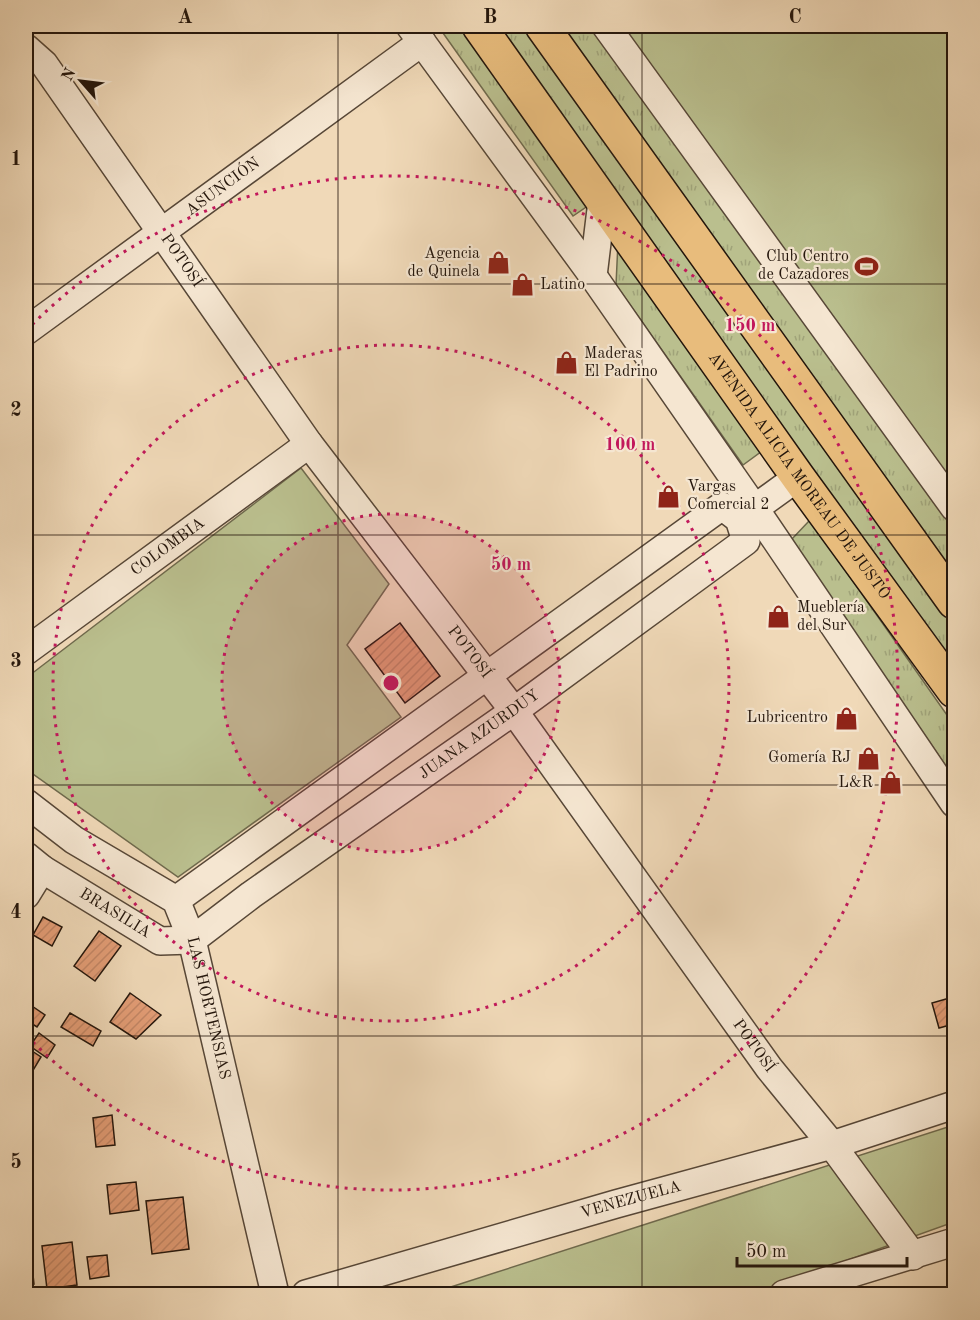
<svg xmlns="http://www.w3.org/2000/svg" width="980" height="1320" font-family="'Old Standard TT',serif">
	<defs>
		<pattern id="grass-tufts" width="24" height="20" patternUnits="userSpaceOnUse" patternTransform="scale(1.5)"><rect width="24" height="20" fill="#babf8e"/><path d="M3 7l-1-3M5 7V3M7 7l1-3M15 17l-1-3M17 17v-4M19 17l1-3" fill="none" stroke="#a0a379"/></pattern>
		<pattern id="building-hatch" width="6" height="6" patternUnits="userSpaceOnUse" patternTransform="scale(1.5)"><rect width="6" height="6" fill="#e59e77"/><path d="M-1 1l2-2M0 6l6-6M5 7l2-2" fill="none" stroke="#c48766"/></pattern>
	</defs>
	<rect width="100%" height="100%" fill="#f0d9b8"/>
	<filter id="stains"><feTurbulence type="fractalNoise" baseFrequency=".00333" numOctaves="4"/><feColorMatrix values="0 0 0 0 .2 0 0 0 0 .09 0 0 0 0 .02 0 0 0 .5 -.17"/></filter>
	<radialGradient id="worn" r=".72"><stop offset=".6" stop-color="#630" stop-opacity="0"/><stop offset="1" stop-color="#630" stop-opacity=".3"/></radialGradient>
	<!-- grass -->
	<g fill="url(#grass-tufts)" stroke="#6f6a4d" stroke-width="1.5">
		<polygon points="438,26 460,26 589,205 573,216"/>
		<polygon points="494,26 531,26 954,627 954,688"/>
		<polygon points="552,26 594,26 954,530 954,586"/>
		<polygon points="618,242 762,451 743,465 616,285"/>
		<polygon points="810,520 954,725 954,778 791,540"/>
	</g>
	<!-- park -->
	<g fill="#babf8e" stroke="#6f6a4d" stroke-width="1.5">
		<polygon points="606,26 954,26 954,506"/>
		<polygon points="301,468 389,584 347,645 401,717 178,877 26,769 26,678"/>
		<polygon points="954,1125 954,1222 753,1294 429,1294"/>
	</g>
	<!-- building -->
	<g fill="url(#building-hatch)" stroke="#24160c" stroke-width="1.5">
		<polygon points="400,623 440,676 405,703 365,649"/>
		<polygon points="43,917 62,927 52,946 33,935"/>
		<polygon points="99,931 121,946 95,981 74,966"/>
		<polygon points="954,977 954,1024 939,1028 932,1003 953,997 948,979"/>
		<polygon points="130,993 161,1015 136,1039 110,1022"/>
		<polygon points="29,1004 45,1015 37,1027 26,1020 26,1010"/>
		<polygon points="70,1013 101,1031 93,1046 61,1027"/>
		<polygon points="39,1033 55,1045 47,1058 30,1046"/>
		<polygon points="26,1047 41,1057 26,1082"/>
		<polygon points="112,1115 115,1145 96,1147 93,1118"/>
		<polygon points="136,1182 139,1210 110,1214 107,1185"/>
		<polygon points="183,1197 189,1249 152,1254 146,1201"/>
		<polygon points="26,1211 34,1284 26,1285"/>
		<polygon points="72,1242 77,1285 47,1289 42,1246"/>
		<polygon points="107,1255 109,1276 90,1279 87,1257"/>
	</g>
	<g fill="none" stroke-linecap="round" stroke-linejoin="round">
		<defs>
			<g id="minor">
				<polyline points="410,26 593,276 755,509 954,803"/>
				<polyline points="606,26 954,507"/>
				<path id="s1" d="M26,48L44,64L309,444L514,711L769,1068L832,1145L913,1256"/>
				<polyline points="593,276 602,201"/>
				<path id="s2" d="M26,331L422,42"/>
				<polyline points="740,519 798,477"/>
				<path id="s3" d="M26,651L309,444"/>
				<path id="s4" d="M26,803L74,840L176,900L192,940L275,1294"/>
				<path id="s5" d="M26,856L42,869L160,941L192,940L251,895L514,711L746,541L739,519L722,506L176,900"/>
				<polyline points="26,895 42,869"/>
				<path id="s6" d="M306,1294L616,1204L832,1145L954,1105"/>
				<polyline points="784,1294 954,1242"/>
			</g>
			<g id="major">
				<path id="s7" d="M479,26L798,477L954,691"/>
				<polyline points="542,26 954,602"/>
			</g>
		</defs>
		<!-- minor casing -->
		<use href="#minor" stroke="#574737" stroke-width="30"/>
		<!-- major casing -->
		<use href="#major" stroke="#24160c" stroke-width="36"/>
		<!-- minor -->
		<use href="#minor" stroke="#f5e6d1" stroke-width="27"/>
		<!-- major -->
		<use href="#major" stroke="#e8bc7c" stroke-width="33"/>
	</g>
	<!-- grid -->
	<path fill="none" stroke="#24160c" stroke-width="1.5" stroke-opacity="0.55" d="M338,26V1294M642,26V1294M26,284H954M26,535H954M26,785H954M26,1036H954"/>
	<!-- distance rings -->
	<circle cx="391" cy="683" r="169" fill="#c2185b" fill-opacity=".12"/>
	<g fill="none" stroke="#c2185b" stroke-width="3" stroke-dasharray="3 6">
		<circle cx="391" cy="683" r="169"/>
		<circle cx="391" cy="683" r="338"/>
		<path d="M26 331A507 507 0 1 1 26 1035"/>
	</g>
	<!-- icons -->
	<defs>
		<symbol id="shop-bare" viewBox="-9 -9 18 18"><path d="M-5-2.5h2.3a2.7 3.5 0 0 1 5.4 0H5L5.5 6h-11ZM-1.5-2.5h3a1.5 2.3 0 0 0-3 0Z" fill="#8f2418" stroke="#f5e6d1" stroke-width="2.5" paint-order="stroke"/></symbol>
		<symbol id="stadium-bare" viewBox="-9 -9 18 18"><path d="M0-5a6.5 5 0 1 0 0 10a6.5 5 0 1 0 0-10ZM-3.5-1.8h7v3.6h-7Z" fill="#8f2418" stroke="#f5e6d1" stroke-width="2.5" paint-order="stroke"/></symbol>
	</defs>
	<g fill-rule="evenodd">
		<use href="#shop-bare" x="482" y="246" width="33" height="33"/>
		<use href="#stadium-bare" x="850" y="250" width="33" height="33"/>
		<use href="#shop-bare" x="506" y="268" width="33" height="33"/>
		<use href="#shop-bare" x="550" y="346" width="33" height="33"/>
		<use href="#shop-bare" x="652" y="480" width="33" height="33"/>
		<use href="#shop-bare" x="762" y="600" width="33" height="33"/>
		<use href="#shop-bare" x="830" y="702" width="33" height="33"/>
		<use href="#shop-bare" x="852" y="742" width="33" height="33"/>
		<use href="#shop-bare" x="874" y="766" width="33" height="33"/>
	</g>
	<g text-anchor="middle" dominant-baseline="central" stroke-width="4.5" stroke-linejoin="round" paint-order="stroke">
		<!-- street labels -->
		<g font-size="16" fill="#24160c" stroke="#f5e6d1">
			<text stroke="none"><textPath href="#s2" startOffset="244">ASUNCIÓN</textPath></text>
			<text stroke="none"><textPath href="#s1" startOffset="264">POTOSÍ</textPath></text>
			<text stroke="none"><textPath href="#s7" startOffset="552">AVENIDA ALICIA MOREAU DE JUSTO</textPath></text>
			<text stroke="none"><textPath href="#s3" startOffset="176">COLOMBIA</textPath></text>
			<text stroke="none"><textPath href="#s1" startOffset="750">POTOSÍ</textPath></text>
			<text stroke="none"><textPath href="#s5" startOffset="544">JUANA AZURDUY</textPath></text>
			<text stroke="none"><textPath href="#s5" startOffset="106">BRASILIA</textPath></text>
			<text stroke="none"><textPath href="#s4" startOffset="292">LAS HORTENSIAS</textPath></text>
			<text stroke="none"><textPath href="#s1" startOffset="1236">POTOSÍ</textPath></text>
			<text stroke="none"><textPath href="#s6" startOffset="338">VENEZUELA</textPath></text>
		</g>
		<!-- poi labels -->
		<g font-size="16" fill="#24160c" stroke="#f5e6d1" text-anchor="end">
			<text x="480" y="254">Agencia<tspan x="480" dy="18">de Quinela</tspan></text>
			<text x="849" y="257">Club Centro<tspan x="849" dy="18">de Cazadores</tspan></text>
			<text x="540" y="285" text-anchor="start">Latino</text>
			<text x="584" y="354" text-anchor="start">Maderas<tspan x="584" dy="18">El Padrino</tspan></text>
			<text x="687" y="487" text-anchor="start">Vargas<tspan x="687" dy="18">Comercial 2</tspan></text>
			<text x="797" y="608" text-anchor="start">Mueblería<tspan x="797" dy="18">del Sur</tspan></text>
			<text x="828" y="718">Lubricentro</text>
			<text x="851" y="758">Gomería RJ</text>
			<text x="873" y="783">L&amp;R</text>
		</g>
	</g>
	<circle cx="391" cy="683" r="9" fill="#c2185b" stroke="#f5e6d1" stroke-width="3"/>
	<g font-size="18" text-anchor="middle" font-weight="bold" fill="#c2185b" stroke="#f5e6d1" stroke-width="4.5" stroke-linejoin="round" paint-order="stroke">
		<text x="750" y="331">150 m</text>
		<text x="630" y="450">100 m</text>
		<text x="511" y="570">50 m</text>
	</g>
	<!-- margin -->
	<rect width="980" height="1320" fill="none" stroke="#f0d9b8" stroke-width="66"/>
	<!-- north arrow -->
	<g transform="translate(81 81) rotate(298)" stroke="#f5e6d1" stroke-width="4.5" paint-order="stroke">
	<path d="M0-4.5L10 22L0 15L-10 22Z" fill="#24160c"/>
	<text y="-9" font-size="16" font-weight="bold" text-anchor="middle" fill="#24160c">N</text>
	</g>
	<!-- scale -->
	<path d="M737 1257v9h170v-9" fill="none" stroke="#24160c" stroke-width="3"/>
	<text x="746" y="1257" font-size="18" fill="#24160c" stroke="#f5e6d1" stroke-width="4.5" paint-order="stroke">50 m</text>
	<rect x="33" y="33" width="914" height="1254" fill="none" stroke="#24160c" stroke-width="2"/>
	<g font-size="20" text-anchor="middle" font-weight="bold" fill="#24160c">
		<text x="185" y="23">A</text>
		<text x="490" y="23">B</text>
		<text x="795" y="23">C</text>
		<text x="16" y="165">1</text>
		<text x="16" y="416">2</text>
		<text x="16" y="667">3</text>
		<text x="16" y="918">4</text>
		<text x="16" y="1168">5</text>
	</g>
	<rect width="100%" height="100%" filter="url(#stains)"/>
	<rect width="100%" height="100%" fill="url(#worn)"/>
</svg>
